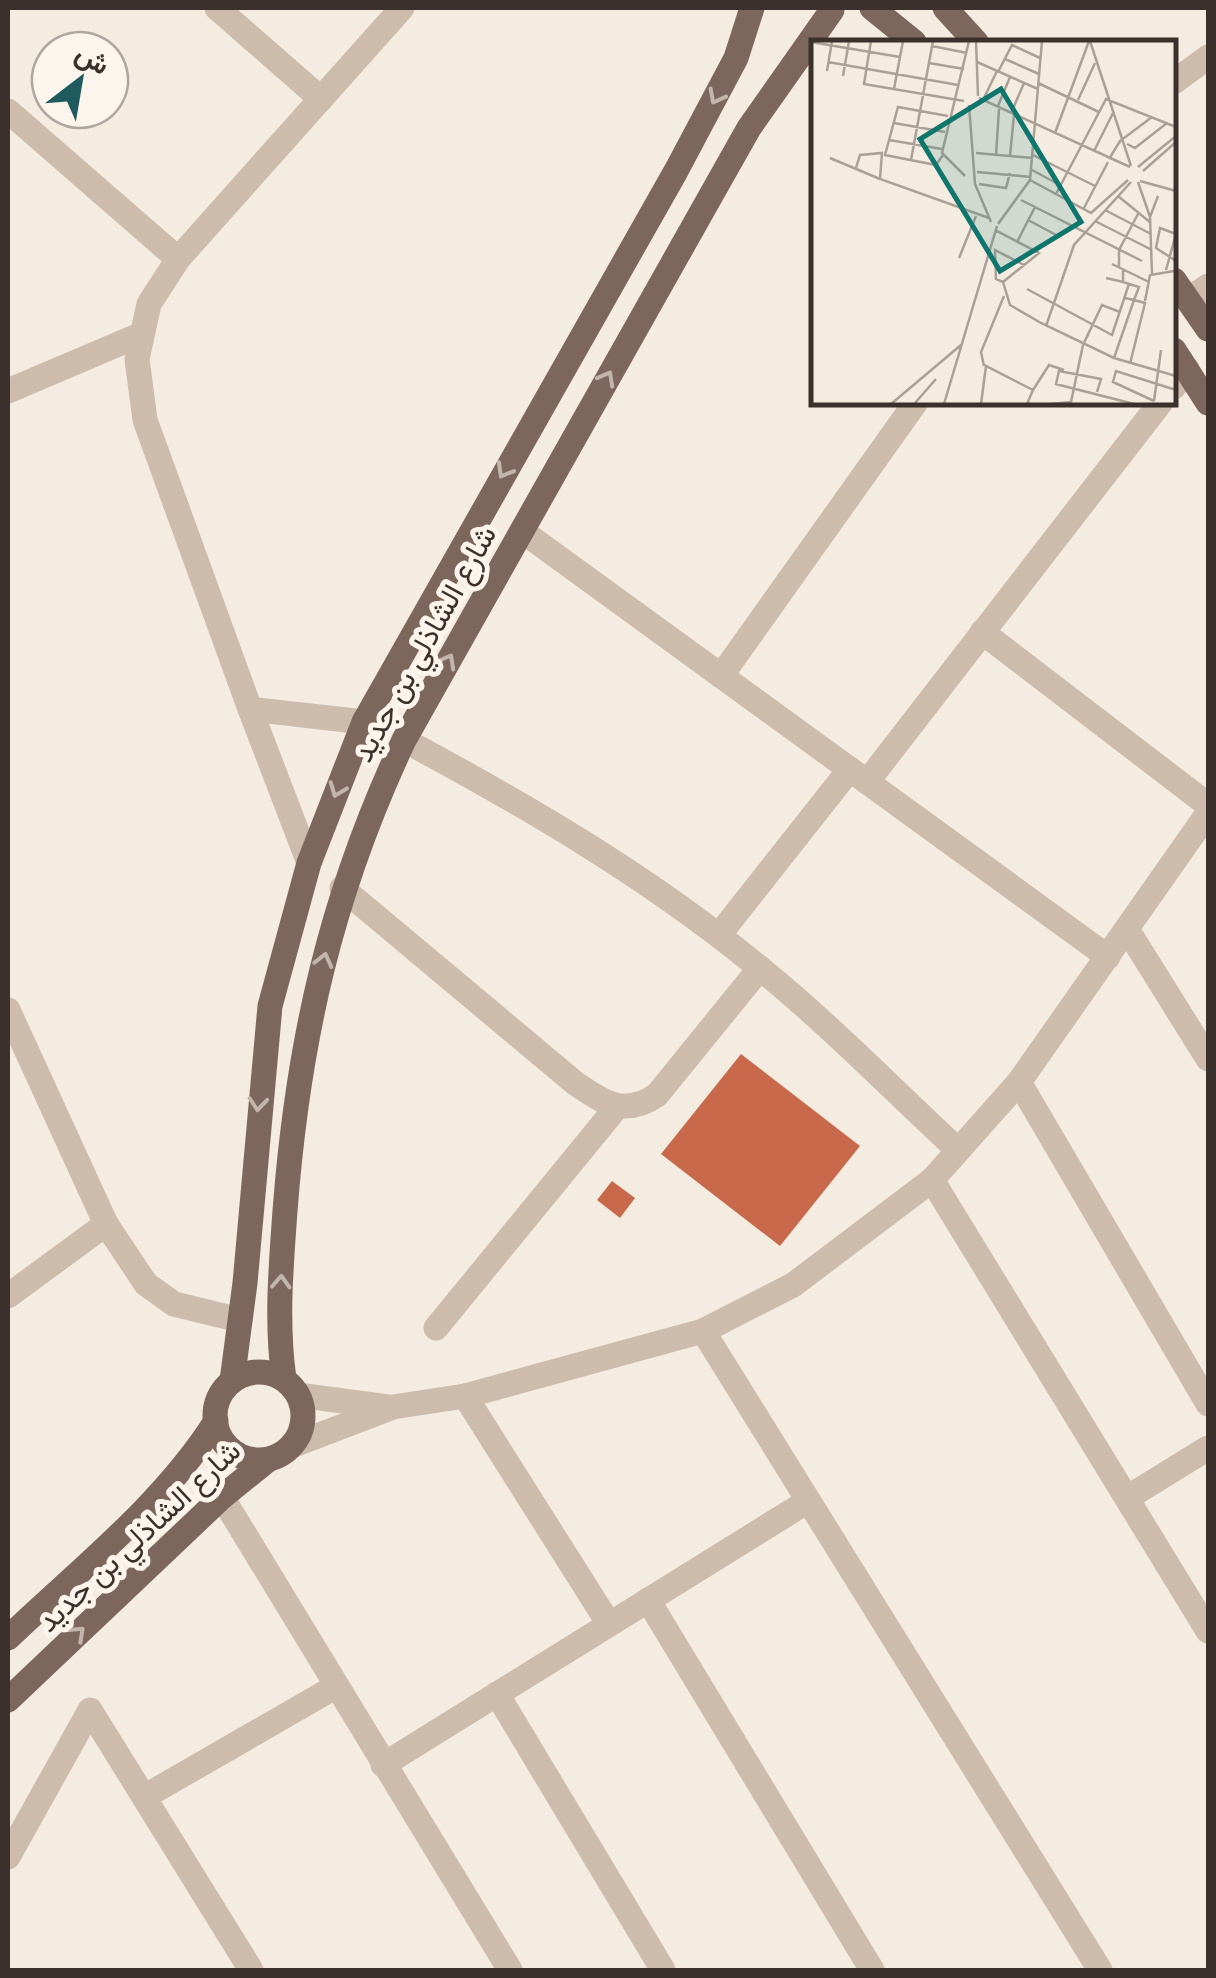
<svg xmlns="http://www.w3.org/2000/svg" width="1216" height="1978" font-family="'IBM Plex Sans',Vazirmatn,sans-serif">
	<rect width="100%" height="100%" fill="#f4ebe1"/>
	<!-- building -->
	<g fill="#c8694b">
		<polygon points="741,1054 860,1146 780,1246 661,1154"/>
		<polygon points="612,1181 635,1198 620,1218 597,1200"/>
	</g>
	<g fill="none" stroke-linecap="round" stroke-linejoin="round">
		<!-- minor -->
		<g stroke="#cdbbac" stroke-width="25">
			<polyline points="217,8 321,99"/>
			<polyline points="1174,82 1208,57"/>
			<polyline points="8,111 178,259"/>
			<polyline points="1189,299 1208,286"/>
			<polyline points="1174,387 1187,369"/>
			<polyline points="8,391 142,334"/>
			<polyline points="522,531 1108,957"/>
			<polyline points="982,632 1208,805"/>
			<polyline points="721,676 916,402"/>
			<polyline points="250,709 145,420 137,359 149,304 178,259 402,8"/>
			<path d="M404,740C527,806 647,876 756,965C827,1022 892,1089 958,1150"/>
			<polyline points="867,782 1161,402"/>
			<polyline points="309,863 250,709 364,722"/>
			<path d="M342,888L575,1083C604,1103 625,1117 657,1095L760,968"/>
			<polyline points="1127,929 1208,1059"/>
			<polyline points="719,935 850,769"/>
			<polyline points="8,1010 106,1224 146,1284 174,1304 240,1320"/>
			<polyline points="1019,1082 1208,1404"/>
			<polyline points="932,1180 1208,1631"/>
			<polyline points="8,1296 106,1224"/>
			<polyline points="436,1328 616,1108"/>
			<polyline points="703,1331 1100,1970"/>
			<polyline points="298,1395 388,1407"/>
			<polyline points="465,1396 609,1624"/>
			<polyline points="291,1446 393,1407 465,1396 703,1331 793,1285 932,1180 1019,1082 1208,813"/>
			<polyline points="222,1497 510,1970"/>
			<polyline points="1127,1498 1208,1448"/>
			<polyline points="648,1600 872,1970"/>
			<polyline points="497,1694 663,1970"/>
			<polyline points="383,1765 808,1501"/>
			<polyline points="144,1797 335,1687"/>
			<polyline points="8,1857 90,1710 251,1970"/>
		</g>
		<!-- major -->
		<g stroke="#7d675c" stroke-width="25">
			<polyline points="872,8 914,42"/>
			<polyline points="945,8 976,42"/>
			<polyline points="1174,280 1208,329"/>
			<polyline points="1174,350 1208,403"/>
			<circle cx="259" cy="1416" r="44"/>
			<path d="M284,1379C276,1323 281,1267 285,1211C298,1040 331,895 404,740L749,128L832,10"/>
			<polyline points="232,1381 245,1283 270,1006 309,863 364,722 676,171 736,58 752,8"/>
			<path d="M8,1638C79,1570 163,1505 216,1421"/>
			<polyline points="8,1700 222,1497 269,1459"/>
		</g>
	</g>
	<!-- one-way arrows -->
	<defs><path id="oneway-chevron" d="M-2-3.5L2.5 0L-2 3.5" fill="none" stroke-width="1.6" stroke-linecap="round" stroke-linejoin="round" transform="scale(2.5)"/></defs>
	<g stroke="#c2b5ac">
		<use href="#oneway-chevron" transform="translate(716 97) rotate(118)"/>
		<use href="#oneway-chevron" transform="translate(607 378) rotate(-61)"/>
		<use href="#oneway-chevron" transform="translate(504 471) rotate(120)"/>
		<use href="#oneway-chevron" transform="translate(448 661) rotate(-61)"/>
		<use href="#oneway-chevron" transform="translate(337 790) rotate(111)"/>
		<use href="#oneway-chevron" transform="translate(324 960) rotate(-76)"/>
		<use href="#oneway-chevron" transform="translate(258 1104) rotate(95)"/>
		<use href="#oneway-chevron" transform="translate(281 1282) rotate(-87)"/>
		<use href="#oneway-chevron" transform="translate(78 1633) rotate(-43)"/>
	</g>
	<g text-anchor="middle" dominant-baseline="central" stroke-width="10" stroke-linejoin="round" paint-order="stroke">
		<!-- street labels -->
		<g font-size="30" fill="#3b302b" stroke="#fbf5ee">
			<text transform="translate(423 643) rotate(-61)">شارع الشاذلي بن جديد</text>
			<text transform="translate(138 1535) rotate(-43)">شارع الشاذلي بن جديد</text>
		</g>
	</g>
	<!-- overview -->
	<g transform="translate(811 40)">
		<rect width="365" height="365" fill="#f4ebe1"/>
		<path fill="none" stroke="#aaa098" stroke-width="2.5" d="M60,1L53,44L153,61M165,1L167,56M279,1L320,126M0,2L89,17M121,6L156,13M194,19L228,34M17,22L147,45M166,22L227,49M118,23L153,29M16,31L21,1M187,32L201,5L229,18M32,36L38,1M227,43L288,72M83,49L92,1M168,58L319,127M172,60L186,31M267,60L284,23M158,65L164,144L180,182M187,66L199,37M201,71L213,43M83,83L134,92M244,93L278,1M78,100L131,109M316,104L324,108L356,83M283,111L302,73M165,113L222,118M132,115L125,125L74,115L87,67L137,76M185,115L188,69M222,115L284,146M199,116L203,75M19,118L69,139M298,119L309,101L341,77M100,120L122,1M327,127L365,96M45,128L49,115L71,113L69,139L178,178M221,130L249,145M332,131L365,102M166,132L220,137M154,136L131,113L158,1M219,140L280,173L317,140M329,141L365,151M327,142L339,177L347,156M168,144L195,148L199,133M245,154L295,59L365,87M307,156L340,183M210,160L331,221M273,168L297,122M294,170L340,194M339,177L341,234M217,180L249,197M284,181L341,210M187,184L219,140L231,1M184,190L228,213L192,242M365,194L349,188L345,208L365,221M206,202L224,167M148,218L165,176M301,224L338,242M308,227V210L327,174M355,230L365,194M295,238L312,242V229M192,242L199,265L230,283L303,318L365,336M192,242L185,239L184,210L213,225M312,242L328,247L323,260L314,258M216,249L301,295L318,244M334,261L339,235L363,231M235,286L263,205L320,142M303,318L323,260L334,263L319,324M173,326L170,312L193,256M222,350L238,325L253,330M286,352L290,339L248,331L245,344L323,364M343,361L302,342L305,331L365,350M343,361L350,310M104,363L125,339M80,364L150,305M133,364L186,186M170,364L175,326L222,350L216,364M240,364L260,362L272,305L291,265L309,272"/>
		<path fill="#0f766e" fill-opacity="0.15" stroke="#0f766e" stroke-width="5" d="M190,49L270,182L189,231L109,99Z"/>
		<rect width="365" height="365" fill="none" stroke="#3b302b" stroke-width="5"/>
	</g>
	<!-- border -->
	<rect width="1216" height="1978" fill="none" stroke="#3b302b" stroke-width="20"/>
	<!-- north arrow -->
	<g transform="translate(80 80) rotate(31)"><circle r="48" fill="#fbf5ee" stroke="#aea6a0" stroke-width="2.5"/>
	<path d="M0-8L18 38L0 25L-18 38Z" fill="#1f5a5e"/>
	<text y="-15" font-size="28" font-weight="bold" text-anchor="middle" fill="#3b302b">ش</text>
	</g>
</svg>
